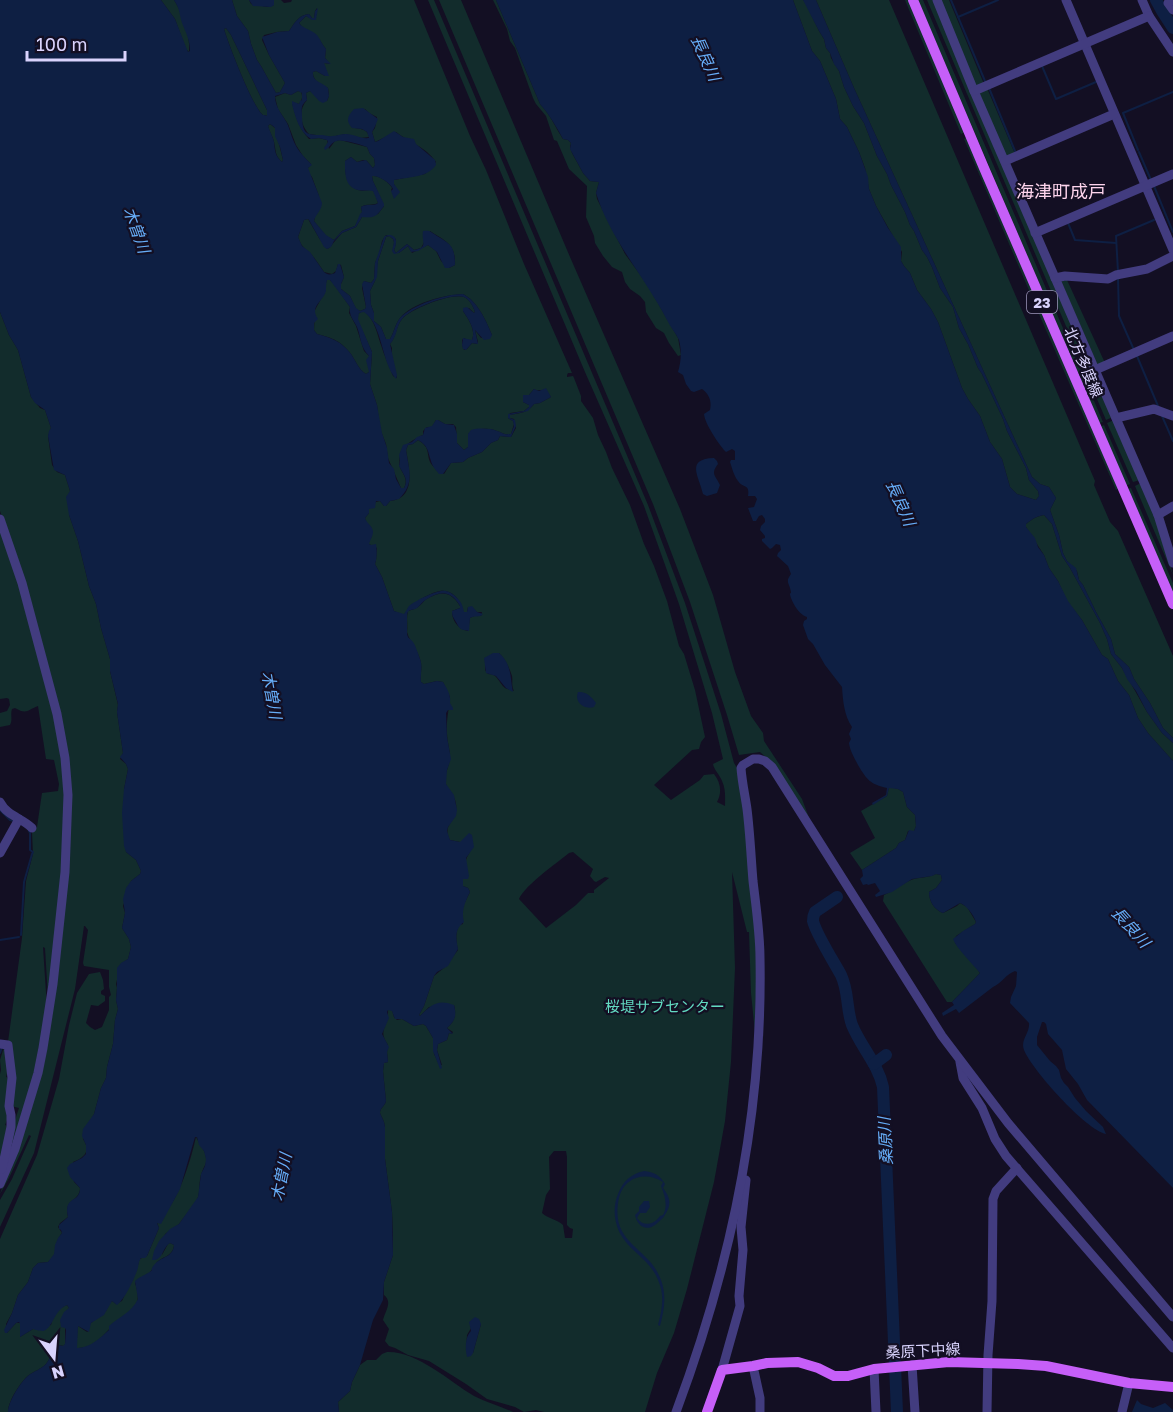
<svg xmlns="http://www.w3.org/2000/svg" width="1173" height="1412" font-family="'Golos Text','Noto Sans JP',sans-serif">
	<rect width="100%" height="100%" fill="#130f23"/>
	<!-- green -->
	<g fill="#122c2c" fill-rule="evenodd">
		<path d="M161,0H174C182,12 191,37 189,52L186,49L175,19Z"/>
		<path d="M232,0H249L251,4L267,7L274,5V0H281L284,3L291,2L292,0H414L470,136L486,170L524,264L572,373H568L567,375V377L573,376L574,378L581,396V401L593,418L598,435L606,452L612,468L630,505L644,544L654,566L667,601L679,646L684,654L695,690L705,737L701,742L699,749L692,750L654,785L671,800L700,780L704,775L714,774C721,783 722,793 717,802L725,806C725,799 726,789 722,781C720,775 714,770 713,764L723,759L712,713L679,604L644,506L585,372L428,0H434L648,505L685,603L721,714L734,763L737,768L744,809L757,956L755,1033L751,993L749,932H747L732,872L735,968L731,1062L725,1121L714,1182L687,1289L674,1333L657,1373L645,1412H544L536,1410L524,1412L515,1407L487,1399L466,1384L429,1361L408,1355L395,1348L389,1346L385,1341L389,1329L383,1320C385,1311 393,1302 384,1295V1282L393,1255V1235L392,1212L385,1159V1127L384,1122L380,1113C380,1108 385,1106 386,1101L383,1071L384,1063L388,1062L387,1052L388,1045C377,1030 389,1026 388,1010H392L394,1017L397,1020L402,1019L414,1026L423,1024L426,1026L433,1038L434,1054L439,1064L442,1065L437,1050L438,1044L447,1040L449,1033L452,1034L453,1032L447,1028C454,1022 457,1015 454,1005L429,1007L420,1016L419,1015L424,1006L434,976L445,967L458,950C456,940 455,934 459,925L463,924V906L470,892L468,888L463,886C462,875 464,860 470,852L460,842L450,840C442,825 455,823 456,810C458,798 449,792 446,784C443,775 450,766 450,757C450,749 447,742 447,734C446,720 449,711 450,697L443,682L437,681L424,684L421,682C420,676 422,670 421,663C419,651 410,643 407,632C408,625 406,618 408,611C411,610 415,609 418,607C421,605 423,602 425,600C440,591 450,590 460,606V608L452,611C452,621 458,629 468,631L470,618L474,616H481L482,612H477L468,607L467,612H463C462,602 453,589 440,591C428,593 410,605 404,615L394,611L382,577L375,564C377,559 376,554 377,548L369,544V541L372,536L371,527L366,523L365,518L369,513V509L376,502L380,501L384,506H386L390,501C417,498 409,468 406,450L408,445L413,444L418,440C432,448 425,455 432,465C435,469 440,471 444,474L451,463L463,462L468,458L482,452L491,443L498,440L500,436L511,437L516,428L514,419L510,418V415C520,413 527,413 534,404L540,403L551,397L546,390C542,389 538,392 534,389L529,395H523V402L529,405V407L524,411L510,413L508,418L513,421L514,424L511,434C504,435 503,433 497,431C487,427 477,429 468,434V447L464,450L457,443L456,427L453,424H445L438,420H436L432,427H427L423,431V435C416,438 401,446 400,455C399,458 400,461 399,465C402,474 409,478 404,488H401L388,458L386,444L380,429L377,405L370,384L372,352L358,321V314L363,311C374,317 377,333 381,345C384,355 389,366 393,376L397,378L392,357V348L390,344C397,335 396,326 402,319C411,309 451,293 464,297C470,300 473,306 475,312L474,313L469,308L463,311C469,320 476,330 472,340L469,341L464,338L462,340V345L464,350L467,349L472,343L477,344L478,342L475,330L481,338L492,335C486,320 477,301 463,294C444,295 412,303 400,318C395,324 394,333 390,339H386L381,327L374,321V313L371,305L370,291L375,281L378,261L386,237L389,236L393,239L394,242L393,253H399L408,246L412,253L428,245L436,251L441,261L449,268L455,265C456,244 445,241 430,231L421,248L414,250L407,244L396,253L394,250L396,243V239L386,235L382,241L379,254L375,263L374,279L371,283L364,281L362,288L366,307L365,309L360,311L356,309L350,296L341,289V284L344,277L341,265L338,264L336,271L332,274L324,272C320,266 316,260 311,254C304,247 302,248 298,237L304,220L308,219L319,238L327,249L329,248L342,233L356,227L362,217L378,214L384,206L373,181L372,176C379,175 390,183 392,188L391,190L393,194L395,186L393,182L394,180L425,174L436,162C425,146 410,143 396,132L375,142L372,132L375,128L377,117L369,113L365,109L355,128C362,129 368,130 369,137L361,138L345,134L331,137L309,134C300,125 298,110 307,100L306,93L310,91L327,101L329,96L328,88C321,84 312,81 313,72L316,71L325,76L324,63L330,64L325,58L326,49C322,45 321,40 316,36C310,32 303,29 299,23L306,16L314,20L317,14V8L315,11L314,18H312L309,14C298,15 295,23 289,31L277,32L264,35L262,40L269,55L285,83L280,92L276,93L261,66L257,60L251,44L248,31L237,16ZM499,653C505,659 509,667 512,676C513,681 511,685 514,691C512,690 507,689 505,688C498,682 498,674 488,674L485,670V666ZM573,852L593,869L590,876L594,881L596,882L605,877L609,878L594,890V893H588L576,905L546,928L519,899C525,885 557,863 569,853ZM554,1151H566L567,1157V1225L570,1228L573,1229L572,1238H565L563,1225C557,1219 548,1219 542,1213L546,1195L550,1189L549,1157ZM481,1324L473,1353L466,1351L467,1335L471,1328L470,1326Z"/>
		<polygon points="439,0 461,0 570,257 680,509 713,595 735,672 751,716 763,733 764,741 802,799 811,823 769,760 760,752 739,755 727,715 690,602 653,504"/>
		<path d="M493,0H496L540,104C550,114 555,127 563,139L568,140L571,143L570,147L572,153L583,173L590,181L599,182L596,193L597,199L625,254L647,284L678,338L681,355L678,356L669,343L664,333L656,328L646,312L645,302L640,296L630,289L625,282L622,272L612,267L603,256L595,243L594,236L586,217L587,186L569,169L557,141L554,140L546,116L536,104L533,98L515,48L510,41L507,29Z"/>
		<polygon points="793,0 803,0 805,2 819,31 824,39 826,48 830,53 831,58 839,71 844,87 853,106 864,123 877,156 887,174 891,185 905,212 910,225 914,231 922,250 927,257 932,267 940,288 953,307 959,328 968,344 978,368 982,374 1003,419 1007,431 1026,468 1029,480 1038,491 1039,496 1036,500 1017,494 1010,487 1002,459 990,442 980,416 968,399 962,388 938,322 931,309 917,290 910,273 904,266 901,261 902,252 876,206 869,189 865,168 859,152 847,127 840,119 836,99 820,61 812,51"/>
		<polygon points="816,0 889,0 1095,481 1094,485 1110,522 1118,531 1173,656 1173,738 1163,728 1150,703 1134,679 1129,667 1115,654 1111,639 1096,612 1083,585 1079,580 1077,571 1067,561 1063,553 1059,535 1050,510 1056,498 1049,487 1040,484 1032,477 854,88"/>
		<polygon points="905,0 909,0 965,132 961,134"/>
		<polygon points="918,0 923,0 1103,422 1099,423"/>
		<polygon points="927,0 934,0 1113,417 1106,420"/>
		<polygon points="939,0 949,0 984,84 976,87"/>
		<path d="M226,28L231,35L267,110V116C266,115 264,115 263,115C253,108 228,43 224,29Z"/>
		<polygon points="987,88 1015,154 1005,156 979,95 980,90"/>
		<path d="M298,91L301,92C303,97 302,100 299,104L292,102C295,115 299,129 309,139L319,138L327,140L329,149L335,141L340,140L367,147L370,154L374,158L375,165L373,168L367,161L363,160L357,162L351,157L345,161C345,170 345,184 356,189C360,192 367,190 372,190L375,193L378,203C373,206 367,203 361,207L362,212L355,226L342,231L334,240L326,236L314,221L319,196L312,177L308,172V168L311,164L303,156L296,145L288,124L278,109L275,97L285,93L291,95Z"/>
		<path d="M270,124L275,128L283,160L282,162C275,156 276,151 274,142C273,137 269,131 268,126Z"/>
		<polygon points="967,137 1041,307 1037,309 964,139"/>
		<path d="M327,280H330L333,283L350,307L349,313L356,326L364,351L369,356V372L366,374C358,369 356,361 351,354C341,341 333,338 317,334L314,330L315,310L326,290V283Z"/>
		<polygon points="1067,280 1105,363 1098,366 1061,281"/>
		<path d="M0,312L9,335L18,350L31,397L40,408L45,410L51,428L48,436L52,465L57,472L65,475L70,491L69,515L78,541L89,586L96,604L101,628L110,659V671L118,705L117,712L123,753L120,759L126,764L128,769L124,789L126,852L136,860L141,871L140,874L131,881L123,906L125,913L122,928L129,939L131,947L128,959L121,964L116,984L117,988L116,1000L118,1009L115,1020L113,1044L107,1067L106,1078L101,1088L94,1114L83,1139C91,1151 85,1157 73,1162L74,1182L80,1188C80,1202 63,1198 68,1217L60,1223L58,1227L62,1233C54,1243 58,1246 54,1255C52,1258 50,1260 48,1262L38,1263L33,1268L28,1282L18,1295L12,1313L6,1324L7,1333L16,1323H20V1337L33,1329L51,1325C53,1316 58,1308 67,1305L69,1308L65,1328V1344L64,1346L58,1345L55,1347C52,1352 50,1359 46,1364C41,1369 35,1371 29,1375C21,1381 8,1401 8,1412H0V1239L37,1155L59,1079L69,1025L77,993L89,974L100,972L103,980L104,989L101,991V994L105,996V1001L98,1006L91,1005L86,1023L90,1027L95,1030L102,1027L109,1010V997L111,995L109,987V970L84,966L83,963L88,930L85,926H84L75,989L34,1153L0,1227V1200L12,1179L31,1136L29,1135L9,1178L0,1194L41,1072L71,796L31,607L0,511Z"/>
		<polygon points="1043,313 1119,488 1116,490 1039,314"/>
		<polygon points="1114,420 1140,480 1133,482 1107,423"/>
		<polygon points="1104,425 1130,484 1125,486 1100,427"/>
		<polygon points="1141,483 1160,528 1173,575 1135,486"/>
		<polygon points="1131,488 1173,583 1173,595 1127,489"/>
		<path d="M1044,515L1052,524L1062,556L1070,568L1100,623L1107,639L1111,654L1122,668L1147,712L1162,733L1173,743V761L1148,733L1138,718L1129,695L1118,681L1108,659L1102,655L1082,620L1067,601L1058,581L1049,568L1044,555L1026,527V524C1032,519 1037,516 1044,515Z"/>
		<path d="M0,528L13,564L59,734L65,792L62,869L48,998L45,948L43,947L47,1008L35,1072L21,1119L4,1166L12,1129L19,1108L11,1106L8,1042L22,938L26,881L33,854L32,832L37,827L42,793L58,791L59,784L54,760L46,759L38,706C27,710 27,715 15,708L12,709C10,715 13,719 10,725L0,727V713L7,711L10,705L9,699L7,698L0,699Z"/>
		<polygon points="889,787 898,789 903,792 907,807 915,815 916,826 914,831 908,831 905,840 899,843 896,848 862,870 850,853 875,838 861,811 887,796"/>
		<path d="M936,874L941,875L942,880L936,888L929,892C929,902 935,910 943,913L957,906L960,903L967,907L976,922L975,924L956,936L955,943L969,958L980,973L952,1002H947L883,901L884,895C894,891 901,884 911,880C919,877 928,878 936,874Z"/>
		<polygon points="4,1047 8,1070 6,1077 10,1078 9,1115 5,1125 10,1127 0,1169 0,1074 1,1070 0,1060"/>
		<path d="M196,1137C199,1144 205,1149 206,1158C207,1164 204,1166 202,1172C198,1181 201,1191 197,1200L179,1224L165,1234L162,1255L168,1244L170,1243L174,1245C173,1256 164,1256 157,1262C155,1265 153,1268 151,1271C146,1276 140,1276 135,1283C137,1289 139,1297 137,1302C133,1311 122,1316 116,1322C105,1333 94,1349 77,1348C77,1345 77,1328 78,1326L87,1332L89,1331V1326L91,1323L106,1311L109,1304L112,1301L116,1304L122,1301L138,1265C139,1258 141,1258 147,1256L159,1228L157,1222C178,1204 190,1163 196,1137Z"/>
		<path d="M387,1352C417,1351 449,1381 474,1396C486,1402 500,1406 513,1412H339L338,1402L350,1391L352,1382L360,1365L367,1360H376L382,1354Z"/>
	</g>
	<!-- water -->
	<g fill="#0e1f43" fill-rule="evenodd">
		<path d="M0,0H161L175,19L188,52L190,51C190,40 186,33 182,23C179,13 180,9 174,0H232L237,16L248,31L251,44L257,60L261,66L276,93L280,92L285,83L269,55L262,37L277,32L289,31C295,23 298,15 309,14L312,18H314L315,11L318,8L316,20H312L306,16L299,23C303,29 311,29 317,35C321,40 322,45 326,49L325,58L331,64L324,63L329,76H325L316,71L313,72C312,82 322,82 328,88L329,96L327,101L323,103L319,101L310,91L306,93L307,100C300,106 302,109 302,117C303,134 306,135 322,135C325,135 329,137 332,136C336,136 341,134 346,134C354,134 360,139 369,138L367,132L362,129L352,128C345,120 348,116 354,109L363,108L378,119C376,123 375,128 372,132L375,142L378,141L394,131L403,137L414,139L416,144L435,160L436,165C427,178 408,177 394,180V184L400,192L394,199L391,191L393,189C391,183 378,175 372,176L373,181L384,204V206C376,217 375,218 362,217L356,227L342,233L334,241L331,247L327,249L324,247L309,220L308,219L304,220L298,237L302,246L310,252L324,272C327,275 331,275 335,273L338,264H340L344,277L341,284V289L350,296L356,308L360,311L365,309L366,307L362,284L364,281L371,283L374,279L375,263L384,237C389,233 397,235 396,243C396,245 395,248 394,250L396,253L407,244L414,250C429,248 421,241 423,231C430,230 431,232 437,236C451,244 455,247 455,265L449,268H445L437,252L428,245L418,251L411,252L408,246L399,253L394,254L392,251L394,242L393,239L389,236L386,237L378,261L377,277L370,291L371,305L374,313V321L381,327L386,339H390C394,333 395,324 400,318C412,305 445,294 463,294C477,301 486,320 492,335L490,339L484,340L475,330L478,344L472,343L466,350L463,349L462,345L463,338L472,340C476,330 469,320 463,311V308L467,307L474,313L475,312C473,306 470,300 464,297C451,293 411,308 402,319C396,326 398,335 390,344L397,375L396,379C381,362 383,325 364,312L359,313L358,319L372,352L370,384L377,405L382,433L387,448L389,463L394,469L396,479L401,488H404C409,479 403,474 399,466L400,461L399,455L403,445L412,442L417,437L423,435L425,428L432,426L436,420H438L445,424L454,425L457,434V443L464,450L468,447V434L471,430C478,428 490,428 497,431C504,433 503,435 511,434L514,426L513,421L508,418V414L524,411L529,407V405L523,402V395H529L534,389L539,391L546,388L551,397L540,403L534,404L528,411L510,415V418L515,420L516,426L511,437L500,436L498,440L491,443L482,452L468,458L463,462L451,463L443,474H439C436,470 432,466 431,461C428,452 428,445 418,440L413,444L408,445L406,450C409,470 415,483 399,499L390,501L386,506H384L380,501H376L375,508L369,509V513L365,518C367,524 373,526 373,532C373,536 370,540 369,544L371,545L376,544C377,550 377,559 375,564L382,577L394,611L404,614C405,613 408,607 409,606C415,601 438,589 446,591C450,592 455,595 458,599C462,603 463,607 464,612H467L468,607L472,606L477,612L483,614C480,618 474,615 470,618L469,631C460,629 460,630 456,622C454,618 452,617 452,611L460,608V606C450,589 439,591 424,601C421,603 420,606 417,608C412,611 408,608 407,615C407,617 407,633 407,634C408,639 410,638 413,642C415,644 419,656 420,659C423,667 420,674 421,682L424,684L437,681L443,682C447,689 451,694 450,703L453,708V710H448L446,713L447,737L451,759L447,770L446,784L454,795L457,810L456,816L448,827L447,831L450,840L460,842L469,833L472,835L474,847L466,858L469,876L468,879H463V886L468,888L470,892C465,902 461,911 464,922C454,930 456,938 458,949L448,966L437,972L434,976L424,1006L419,1015L420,1016C432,1004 438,999 454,1005C457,1016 455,1021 447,1028L453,1034L449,1033L447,1040L438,1044L437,1050L442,1068L440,1069L433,1051V1038L426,1026L423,1024L414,1026L402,1019H395L392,1011L388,1010L387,1012L389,1018L382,1034L389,1047L387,1052L388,1062L384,1063L383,1071L386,1101C385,1106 380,1108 380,1113L384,1122L385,1127V1159L392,1212L393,1255L384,1282L383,1300L373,1320L360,1365L352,1382L350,1391L338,1402L339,1412H8C8,1402 21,1381 29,1375C35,1371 41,1369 46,1364C50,1359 52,1352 55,1346L58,1345L63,1346L65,1344L66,1330L65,1328L61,1327L60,1320L64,1312L69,1308L67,1305C53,1311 53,1329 43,1331C43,1331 34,1330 33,1329L20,1337V1324L19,1322L16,1323L7,1333H5L4,1330L12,1313L18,1295L28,1282L33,1268L38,1263L48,1262L54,1254L55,1245L58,1238L62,1233L61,1230L59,1229V1225L68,1217C63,1195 80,1204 80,1188L70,1177L67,1168L70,1164L82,1158L86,1154V1145L82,1136L83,1129L94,1114L101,1088L106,1078L107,1067L113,1044L115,1020L118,1009L116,1000L117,988V968L121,963L128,959L131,947L129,939L122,928L125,913L123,899L126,888L131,881L140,874L141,871L136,860L126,852L124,846L122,813L124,789L128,769L126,764L120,757L123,753L117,712L118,704L110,671V659L101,628L96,604L89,586L78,541L69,515L66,497L70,491L65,475L54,470L48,436L49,431L51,428L45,410L35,403L31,397L18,350L9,335L0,312ZM226,28L231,35L267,110V116C266,115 264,115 263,115C253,108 228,43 224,29ZM298,91L302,93V100L300,101L299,104L292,101V104C295,116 299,132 311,139L319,138L327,140L328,142L324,148L325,150C331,147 331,142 337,141C341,139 362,145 367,147L370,154L374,158L375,165L373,168L366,160L357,162L351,157L345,161C345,171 344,187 358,190C363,191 369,190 373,191L378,203C373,207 367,203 361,207L362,212L360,214L355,226L342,231L334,240L326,235L314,221C315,215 322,210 322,203L308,168L312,165C305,158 298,151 294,142C291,136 290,129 287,123C282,114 275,107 275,96L285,93L291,95ZM270,124L273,126L275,128V136L280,147L283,160L282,162C275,156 275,151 274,142C273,137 270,132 268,126ZM327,280H330L350,307C349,316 353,319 357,327C361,337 360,347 369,356L366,360L369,372L366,374C358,369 356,361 351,354C341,341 332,338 317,334L314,330V323L318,319C309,306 323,302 326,291C326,287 326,284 327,280ZM195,1137H197L199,1145L204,1151L206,1159L205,1166L201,1174L198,1197L179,1224L170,1229L159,1241L154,1251L152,1260C163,1261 162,1248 170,1243L174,1245C173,1258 161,1256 154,1265C149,1271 155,1269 148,1273C143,1276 139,1277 135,1281L138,1299C132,1312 119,1317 109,1326V1330C100,1338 90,1348 77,1348L78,1326L89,1332L91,1323L104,1315L112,1301L117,1305C125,1299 133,1281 137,1271C139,1266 138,1262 141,1258H145L147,1256L159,1228L157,1223L161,1224L180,1189Z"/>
		<polygon points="249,0 274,0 274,5 271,7 253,6"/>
		<path d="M496,0H793L812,51L820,61L836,99L840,119L847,127L859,152L868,177L869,189L876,206L888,228L901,247V261L904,266L910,273L917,290L931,309L938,322L962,388L968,399L980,416L990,442L1002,459L1010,487L1017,494L1036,500L1039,496L1038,491L1029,480L1026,468L1007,431L1003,419L982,374L978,368L968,344L959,328L953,307L940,288L932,267L927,257L922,250L914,231L910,225L905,212L891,185L887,174L877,156L864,123L853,106L844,87L839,71L834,64L830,53L826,48L824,39L819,31L803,0H816L854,88L1032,477L1040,484L1049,487L1056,498L1050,510L1059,535L1063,553L1067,561L1076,568L1079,580L1083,585L1096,612L1111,639L1115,654L1129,667L1134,679L1150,703L1163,728L1173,738V743L1162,733L1147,712L1136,691L1127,679L1122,668L1111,654L1107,639L1100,623L1070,568L1062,556L1052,524L1044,515C1037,516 1032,519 1026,524V527L1035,538L1038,547L1044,555L1049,568L1058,581L1068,601L1082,620L1102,655L1108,659L1118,681L1129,695L1138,718L1148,733L1173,761V1188L1087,1100L1078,1084L1066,1069L1062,1050L1048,1034L1046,1024L1044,1022H1042L1037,1037V1045L1050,1061L1056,1066L1059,1070L1061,1078L1064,1083L1068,1087L1075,1098L1086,1111L1103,1127L1106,1134C1086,1130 1032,1070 1024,1050C1020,1040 1030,1033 1029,1023L1010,1003L1011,997L1016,986L1017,972L1015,971C1006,974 1002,983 993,987L959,1013L956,1009L943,1016L942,1013L954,1005L952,1002L980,973C972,963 957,949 953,939L963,931L975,924L976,922C973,914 967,906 960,903L943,913C935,910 929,902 929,892L936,888L942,880L941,875L936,874L932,876L912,879L892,892L876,897L875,895L880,891L875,883L868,885L867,884L863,885L860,879L863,876L862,870L896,848L899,843L905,840L909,830L914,831L916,826L915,815L907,807L903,792L898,789L889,788L887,796L873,805L872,803L886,795L887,788C870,784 867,780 858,765C854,757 850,751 849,743L851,739L849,734L852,727C844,715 843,701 842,687L825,665L813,644L808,639L803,625L804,621L807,619V617C800,615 794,606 791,598C788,589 793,598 790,588C788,582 786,581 791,574L788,566L777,556L778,553L781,550L780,545L776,544L772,548L770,549L762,541V539L765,538V536L760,530L761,526L765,522V519L762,515L759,516L756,521H753L748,508L754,507L757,499L755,496H748C750,483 743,489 738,481C734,476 732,468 730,462L731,460H735V451L732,449L726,452L725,451C718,443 705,424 704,414L710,410C712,401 709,394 702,389L694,392L691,391L686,384L683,375L678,372C681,362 682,351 679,340C676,333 670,327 667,320C645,277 610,239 596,193L599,182L590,181L583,173L570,149L571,143L568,140L563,139C556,126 549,114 540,104Z"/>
		<path d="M714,458L717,461L718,464C710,474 716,476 720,485L717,493L707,496L703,494C699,476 685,459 714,458Z"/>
		<path d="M493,653H499C512,664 510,678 513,692L506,688L496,676L486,673L484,658Z"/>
		<path d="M578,692C586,691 592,697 596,703L594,707C584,710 574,702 578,692Z"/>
		<path d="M644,1171C654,1172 660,1175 665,1184L663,1188C672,1199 671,1207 663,1218C660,1220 658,1223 655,1225C645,1232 637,1225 635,1215L639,1211V1207L644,1201H649L650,1207L646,1213H640L637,1218C643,1227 654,1225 660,1216L663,1215C668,1206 665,1196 661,1186L663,1182C655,1177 646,1175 636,1178C627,1181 621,1189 619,1198C609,1245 649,1246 661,1280C667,1296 664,1311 660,1326L658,1325C662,1310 665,1295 658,1280C647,1253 619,1249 615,1217C614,1209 615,1201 618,1194C623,1181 631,1174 644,1171Z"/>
		<path d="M475,1317L479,1319L481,1324L473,1353L471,1356L467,1357C465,1348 465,1337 471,1331L469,1322Z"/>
		<polygon points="1137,1400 1141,1404 1153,1408 1165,1403 1173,1410 1173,1412 1132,1412"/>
	</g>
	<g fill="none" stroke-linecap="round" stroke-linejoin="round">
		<!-- stream -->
		<g stroke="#0e1f43" stroke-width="2">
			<polyline points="951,0 985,81"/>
			<polyline points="958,17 998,0"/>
			<polyline points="1042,66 1056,99 1096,82"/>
			<polyline points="989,88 1015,151"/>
			<polyline points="1138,150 1123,113 1173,92"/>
			<polyline points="1139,152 1151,180"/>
			<polyline points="1154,186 1173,232"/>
			<polyline points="1068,223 1075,240 1116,243"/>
			<polyline points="1118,272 1116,236 1154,220"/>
			<polyline points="1118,278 1119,316 1134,350"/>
			<polyline points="1137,356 1158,406"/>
			<polyline points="1162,416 1173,441"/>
			<polyline points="0,810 10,820 14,821"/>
			<polyline points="21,935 24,882 32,854 33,852 30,850 30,833 29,831"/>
			<polyline points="0,940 19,937"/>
			<polyline points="0,1053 2,1047"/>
		</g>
		<!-- river -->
		<g stroke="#0e1f43" stroke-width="12">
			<polyline points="1156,0 1162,11 1173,28"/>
			<path d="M837,897L815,912C813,916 813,917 813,921C816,934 834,962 841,975C849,992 846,1008 852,1025C861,1047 878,1064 883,1087L897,1412"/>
			<polyline points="874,1064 886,1055"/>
		</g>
		<!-- minor -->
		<g stroke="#423c7f" stroke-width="9">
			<polyline points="937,0 974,91 1158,515 1173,563"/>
			<polyline points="1066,0 1173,250"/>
			<polyline points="1142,0 1149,16 1173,52"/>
			<polyline points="1173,1 1168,3 1173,10"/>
			<polyline points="974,91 1149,16"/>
			<polyline points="1005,161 1114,114"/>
			<polyline points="1035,233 1173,174"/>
			<polyline points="1055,278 1065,276 1108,279 1116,275 1147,269 1173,256"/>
			<polyline points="1095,370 1173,336"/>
			<polyline points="1116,418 1154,409 1173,416"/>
			<polyline points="1158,515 1173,506"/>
			<polyline points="0,519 22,583 57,714 65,758 68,795 65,872 53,984 43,1048 38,1073 15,1149 0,1184"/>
			<path d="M0,802C8,817 21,817 32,828"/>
			<polyline points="0,853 19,819"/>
			<polyline points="0,1044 8,1045 12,1078 9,1106 11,1115 11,1127 2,1169"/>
			<polyline points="960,1062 963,1078 982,1108 995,1139 1006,1156 1173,1348"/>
			<polyline points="912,1365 915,1412"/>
			<polyline points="753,1366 760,1398 760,1412"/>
			<polyline points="874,1369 876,1412"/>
			<polyline points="722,1370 740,1306 739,1296 743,1250 741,1227 746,1180"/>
			<path d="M676,1412C730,1268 763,1113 760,958C760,933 756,907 753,881C751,857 750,833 747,809C745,795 742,782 741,768L743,765L753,759H759L765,761L772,767L942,1036L1008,1123L1173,1317"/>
			<polyline points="987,1412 988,1355 992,1301 993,1199 996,1191 1017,1168"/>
			<polyline points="1122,1412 1129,1383"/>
		</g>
		<!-- major -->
		<g stroke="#c65ff8" stroke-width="10">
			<polyline points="913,0 984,168 1173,604"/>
			<polyline points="707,1412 722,1370 753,1366 767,1363 798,1362 818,1368 834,1376 848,1376 874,1369 949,1362 1018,1364 1046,1366 1129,1383 1173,1387"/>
		</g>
	</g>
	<g text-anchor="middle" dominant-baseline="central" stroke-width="4.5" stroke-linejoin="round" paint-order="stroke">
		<!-- shield labels -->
		<rect fill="#130f23" stroke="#9e98bc" stroke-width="1.5" x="1027" y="291" width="30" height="22" rx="4.5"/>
		<g font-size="14" font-weight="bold" fill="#d9d3fd">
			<text x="1042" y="302">23</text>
		</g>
		<!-- street labels -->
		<g font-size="15" fill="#d9d3fd" stroke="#130f23">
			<text transform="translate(1084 362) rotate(67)">北方多度線</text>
			<text transform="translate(923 1350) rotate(-3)">桑原下中線</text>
		</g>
		<!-- park labels -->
		<g font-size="15" fill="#62dac1" stroke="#130f23">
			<text x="665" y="1006">桜堤サブセンター</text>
		</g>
		<!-- water labels -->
		<g font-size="16" font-style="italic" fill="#66adf8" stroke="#130f23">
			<text transform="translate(706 58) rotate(66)">長良川</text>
			<text transform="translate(137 230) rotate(70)">木曽川</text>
			<text transform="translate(901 503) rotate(66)">長良川</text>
			<text transform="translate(272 695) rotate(80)">木曽川</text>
			<text transform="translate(1131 927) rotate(48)">長良川</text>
			<text transform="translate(885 1141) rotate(-93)">桑原川</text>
			<text transform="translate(281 1177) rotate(-79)">木曽川</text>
		</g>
		<!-- quarter labels -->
		<g font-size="18" fill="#fdd4ec" stroke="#130f23">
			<text x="1061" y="191">海津町成戸</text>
		</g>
	</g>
	<!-- north arrow -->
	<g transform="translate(54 1358) rotate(164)" stroke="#130f23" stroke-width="4.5" paint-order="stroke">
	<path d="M0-4.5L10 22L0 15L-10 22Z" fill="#d9d3fd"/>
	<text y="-9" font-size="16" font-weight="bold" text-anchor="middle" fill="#d9d3fd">N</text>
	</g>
	<!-- scale -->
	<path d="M27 51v9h98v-9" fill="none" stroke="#d9d3fd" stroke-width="3"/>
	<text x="36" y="51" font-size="18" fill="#d9d3fd" stroke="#130f23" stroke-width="4.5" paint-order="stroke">100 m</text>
</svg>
